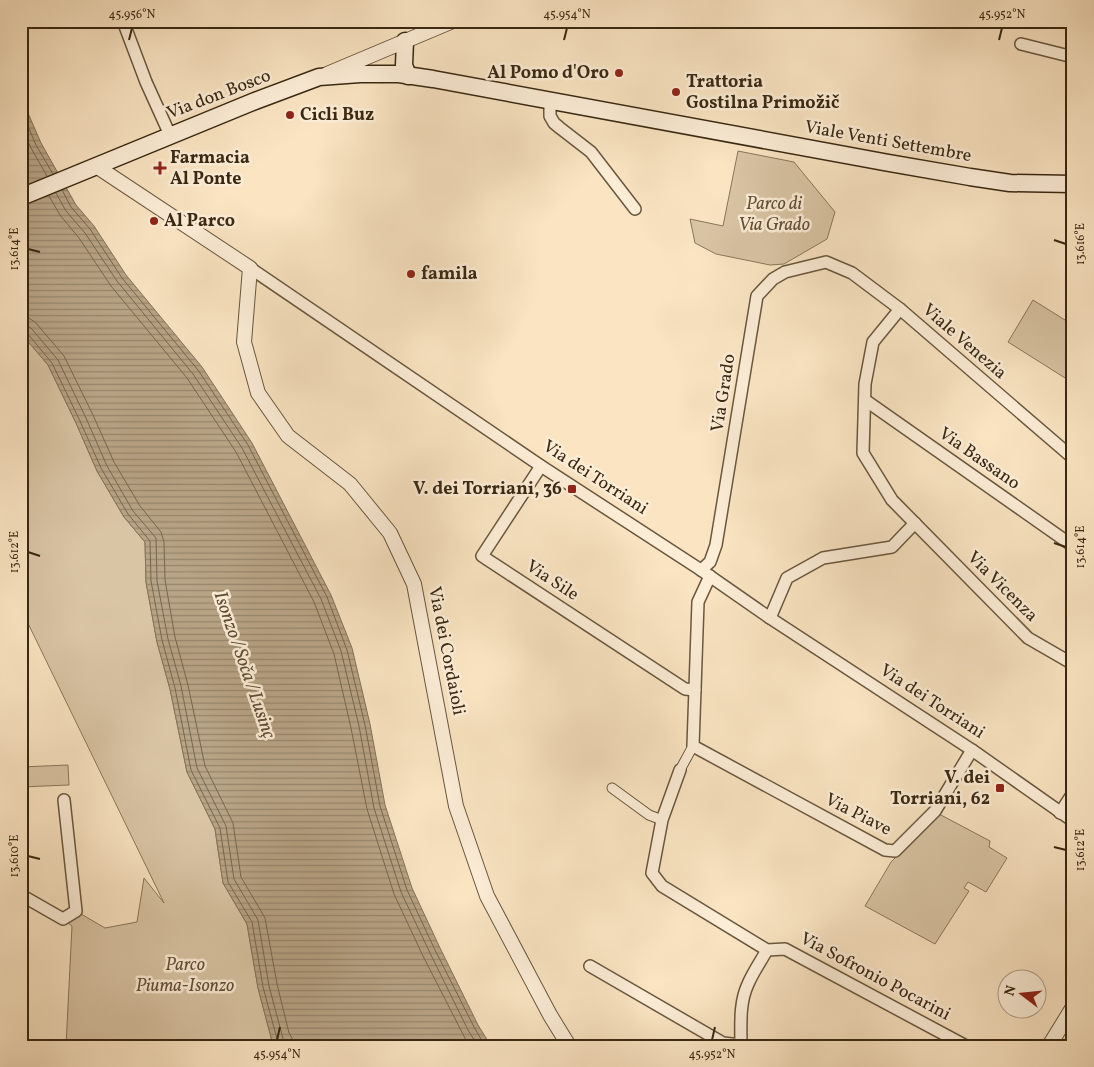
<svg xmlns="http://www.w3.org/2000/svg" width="1094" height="1067" font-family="Vollkorn,serif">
	<defs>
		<pattern id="water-rules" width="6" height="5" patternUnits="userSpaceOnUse" patternTransform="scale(1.25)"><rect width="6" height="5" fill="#b8a486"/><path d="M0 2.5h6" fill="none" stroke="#97866c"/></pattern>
	</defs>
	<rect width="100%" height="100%" fill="#fae4c2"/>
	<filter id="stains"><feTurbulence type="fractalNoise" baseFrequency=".004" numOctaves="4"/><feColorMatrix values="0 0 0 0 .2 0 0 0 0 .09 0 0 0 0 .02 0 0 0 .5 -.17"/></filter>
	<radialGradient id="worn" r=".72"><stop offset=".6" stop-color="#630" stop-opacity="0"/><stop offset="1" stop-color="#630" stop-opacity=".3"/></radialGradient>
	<!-- green -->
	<g fill="#d9c4a4" stroke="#89765b">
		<polygon points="738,151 794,162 835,212 827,239 784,264 770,265 716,254 695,243 690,219 723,226"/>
		<polygon points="1033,300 1073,325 1073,383 1008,342"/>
		<polygon points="21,322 34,348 48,365 76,423 97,471 124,517 145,542 146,582 157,642 170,689 187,772 215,829 223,883 247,924 258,988 272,1041 275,1046 66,1046 72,926 63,919 76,911 105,928 137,922 144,878 164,903 21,609"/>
		<polygon points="68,765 69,785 21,787 21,767"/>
		<polygon points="939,814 990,841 989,847 1007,858 986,892 968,882 964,888 969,891 935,944 865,906 891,862"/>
	</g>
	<!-- water -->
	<polygon fill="url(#water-rules)" stroke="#857258" points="21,97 41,143 76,205 94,226 126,275 202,367 252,443 331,595 352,648 370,724 385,805 412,888 440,948 478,1025 491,1046 275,1046 272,1041 258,988 247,924 223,883 215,829 187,772 170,689 157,642 146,582 145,542 124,517 97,471 76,423 48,365 24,337 21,331"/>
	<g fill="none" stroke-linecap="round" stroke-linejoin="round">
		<!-- shore -->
		<g stroke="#78664c" stroke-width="1">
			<polyline points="21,110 36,145 53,174"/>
			<polyline points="21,126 31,148 47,176"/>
			<polyline points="62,190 71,207 90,229 122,278 198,370 248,445 327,597 347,650 365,725 380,806 407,890 435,950 474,1027 485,1046"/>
			<polyline points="56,193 66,211 85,233 117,281 193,374 242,448 321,599 341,651 359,726 374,808 401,892 430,953 468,1030 478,1046"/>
			<polyline points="49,196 60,215 79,238 111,286 187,378 236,452 314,602 334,654 351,728 367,809 394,894 423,956 469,1046"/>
			<polyline points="21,317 29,318 36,323 64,356 93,415 114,462 140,506 161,532 164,542 165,580 175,637 188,685 205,766 233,823 241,877 265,918 277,984 289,1033 292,1038 293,1046"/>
			<polyline points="21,325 27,326 31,328 58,360 86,418 107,466 133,511 156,538 157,581 168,639 181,686 197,768 226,826 234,879 258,920 269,986 285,1046"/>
			<polyline points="21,331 27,333 52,363 80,421 101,468 128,514 150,541 151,581 162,640 175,688 191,770 220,828 228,882 252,922 263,987 279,1046"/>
		</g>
		<defs>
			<g id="pedestrian">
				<polyline points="680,770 693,746"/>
				<polyline points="612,788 649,815 662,820"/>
			</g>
			<g id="minor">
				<polyline points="123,21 146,82 170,135"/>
				<polyline points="1021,44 1073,57"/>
				<polyline points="550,100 550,116 554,123 560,128 591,152 635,209"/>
				<polyline points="250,268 541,466 701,570 770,618 972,750 1073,821"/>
				<polyline points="900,309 873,342 865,384 863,453 892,500 1028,638 1073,664"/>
				<polyline points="865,400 1073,546"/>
				<polyline points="541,466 482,556 685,689 695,690"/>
				<polyline points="701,570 710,562 716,545 757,296 773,279 785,272 826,262 852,273 900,309 1073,458"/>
				<polyline points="710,576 698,602 693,746 885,850 895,851 935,811 972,750"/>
				<polyline points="770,618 787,578 823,558 892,547 915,523"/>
				<polyline points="680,770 662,820 652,873 662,886 767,950 785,949 966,1046"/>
				<polyline points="1060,813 1073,793"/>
				<polyline points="21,895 63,919 76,911 64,800"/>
				<polyline points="590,966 723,1043 741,1045"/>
				<path d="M741,1046C741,1025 739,1003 748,984C753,972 761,961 767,950"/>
			</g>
			<g id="tertiary">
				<polyline points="327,74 453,21"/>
				<polyline points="96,166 250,268 244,342 258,393 288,436 350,484 390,533 414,584 456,806 487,896 550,1015 569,1046"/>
				<polyline points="1049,1046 1073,1007"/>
			</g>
			<g id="secondary">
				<polyline points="405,41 404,65 408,76"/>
				<polyline points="21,197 255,101 319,77 360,74 399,74 433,79 889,163 970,177 1010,183 1073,184"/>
			</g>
		</defs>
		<!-- pedestrian casing -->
		<use href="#pedestrian" stroke="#69573e" stroke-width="11"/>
		<!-- minor casing -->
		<use href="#minor" stroke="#69573e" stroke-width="14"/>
		<!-- tertiary casing -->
		<use href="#tertiary" stroke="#69573e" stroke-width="16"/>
		<!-- secondary casing -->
		<use href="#secondary" stroke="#392812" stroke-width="19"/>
		<!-- pedestrian -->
		<use href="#pedestrian" stroke="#fcedd7" stroke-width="9"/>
		<!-- minor -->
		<use href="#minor" stroke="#fcedd7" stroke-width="11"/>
		<!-- tertiary -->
		<use href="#tertiary" stroke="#fcedd7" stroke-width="14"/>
		<!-- secondary -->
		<use href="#secondary" stroke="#fcedd7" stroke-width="16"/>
	</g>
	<!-- ticks -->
	<path fill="none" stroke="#392812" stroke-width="2" d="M129,40L132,28M564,40L567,28M999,40L1002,28M1054,240L1066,244M28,249L40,252M1054,543L1066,547M28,552L40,556M1054,847L1066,850M28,856L40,859M277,1040L280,1027M712,1040L715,1027"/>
	<!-- markers -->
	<g fill="#8f2418" stroke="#fcedd7" stroke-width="2">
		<circle cx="619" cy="73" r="5"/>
		<circle cx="676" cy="92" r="5"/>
		<circle cx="290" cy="115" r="5"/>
		<path d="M157.5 160.5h5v5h5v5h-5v5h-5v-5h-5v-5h5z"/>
		<circle cx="154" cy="221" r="5"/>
		<circle cx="411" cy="274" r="5"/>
		<rect x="567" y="484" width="10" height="10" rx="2.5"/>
		<rect x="995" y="783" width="10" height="10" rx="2.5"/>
	</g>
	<g text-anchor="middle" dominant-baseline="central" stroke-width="5" stroke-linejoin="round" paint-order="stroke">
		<!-- poi labels -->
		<g font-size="18" font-weight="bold" fill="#392812" stroke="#fcedd7" text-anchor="start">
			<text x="609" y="73" text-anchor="end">Al Pomo d'Oro</text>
			<text x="686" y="82">Trattoria<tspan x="686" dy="21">Gostilna Primožič</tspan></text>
			<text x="300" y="115">Cicli Buz</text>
			<text x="170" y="158">Farmacia<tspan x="170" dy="21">Al Ponte</tspan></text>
			<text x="164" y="221">Al Parco</text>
			<text x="421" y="274">famila</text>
			<text x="562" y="489" text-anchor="end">V. dei Torriani, 36</text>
			<text x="990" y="778" text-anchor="end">V. dei<tspan x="990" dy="21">Torriani, 62</tspan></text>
		</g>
		<!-- street labels -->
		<g font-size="18" fill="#392812" stroke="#fcedd7">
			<text transform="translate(219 95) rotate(-21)">Via don Bosco</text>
			<text transform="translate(888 142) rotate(10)">Viale Venti Settembre</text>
			<text transform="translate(964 342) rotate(41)">Viale Venezia</text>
			<text transform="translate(724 393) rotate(-81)">Via Grado</text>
			<text transform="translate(979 459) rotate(35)">Via Bassano</text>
			<text transform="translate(595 478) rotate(33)">Via dei Torriani</text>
			<text transform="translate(552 581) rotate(33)">Via Sile</text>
			<text transform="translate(1002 587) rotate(45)">Via Vicenza</text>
			<text transform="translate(446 651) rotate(79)">Via dei Cordaioli</text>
			<text transform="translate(932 702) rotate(33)">Via dei Torriani</text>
			<text transform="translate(858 815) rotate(27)">Via Piave</text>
			<text transform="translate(875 977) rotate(28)">Via Sofronio Pocarini</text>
		</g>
		<!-- park labels -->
		<g font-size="18" font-style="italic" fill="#614f36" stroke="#fcedd7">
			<text x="774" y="204">Parco di<tspan x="774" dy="21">Via Grado</tspan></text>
			<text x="185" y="965">Parco<tspan x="185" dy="21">Piuma-Isonzo</tspan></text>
		</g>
		<!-- water labels -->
		<g font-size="19" font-style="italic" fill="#5f4d35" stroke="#fcedd7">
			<text transform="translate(244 665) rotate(71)">Isonzo / Soča / Lusinç</text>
		</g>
	</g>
	<!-- margin -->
	<rect width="1094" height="1067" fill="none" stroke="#fae4c2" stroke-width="55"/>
	<!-- north arrow -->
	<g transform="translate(1022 994) rotate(286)"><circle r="24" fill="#fcedd7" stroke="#ae9e88"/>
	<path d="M0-4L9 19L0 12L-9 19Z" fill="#8f2418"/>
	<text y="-8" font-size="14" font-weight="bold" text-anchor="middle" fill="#392812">N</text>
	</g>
	<rect x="28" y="28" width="1038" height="1012" fill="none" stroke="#392812" stroke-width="2"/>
	<g font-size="12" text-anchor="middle" fill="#392812">
		<text x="132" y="18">45.956°N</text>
		<text x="567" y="18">45.954°N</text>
		<text x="1002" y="18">45.952°N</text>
		<text transform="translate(1080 244) rotate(-90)" y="4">13.616°E</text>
		<text transform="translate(14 249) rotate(-90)" y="4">13.614°E</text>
		<text transform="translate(1080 547) rotate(-90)" y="4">13.614°E</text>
		<text transform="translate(14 552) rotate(-90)" y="4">13.612°E</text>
		<text transform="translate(1080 850) rotate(-90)" y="4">13.612°E</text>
		<text transform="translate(14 856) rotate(-90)" y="4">13.610°E</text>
		<text x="277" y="1058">45.954°N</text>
		<text x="712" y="1058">45.952°N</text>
	</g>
	<rect width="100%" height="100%" filter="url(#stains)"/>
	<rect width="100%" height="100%" fill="url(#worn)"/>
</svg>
